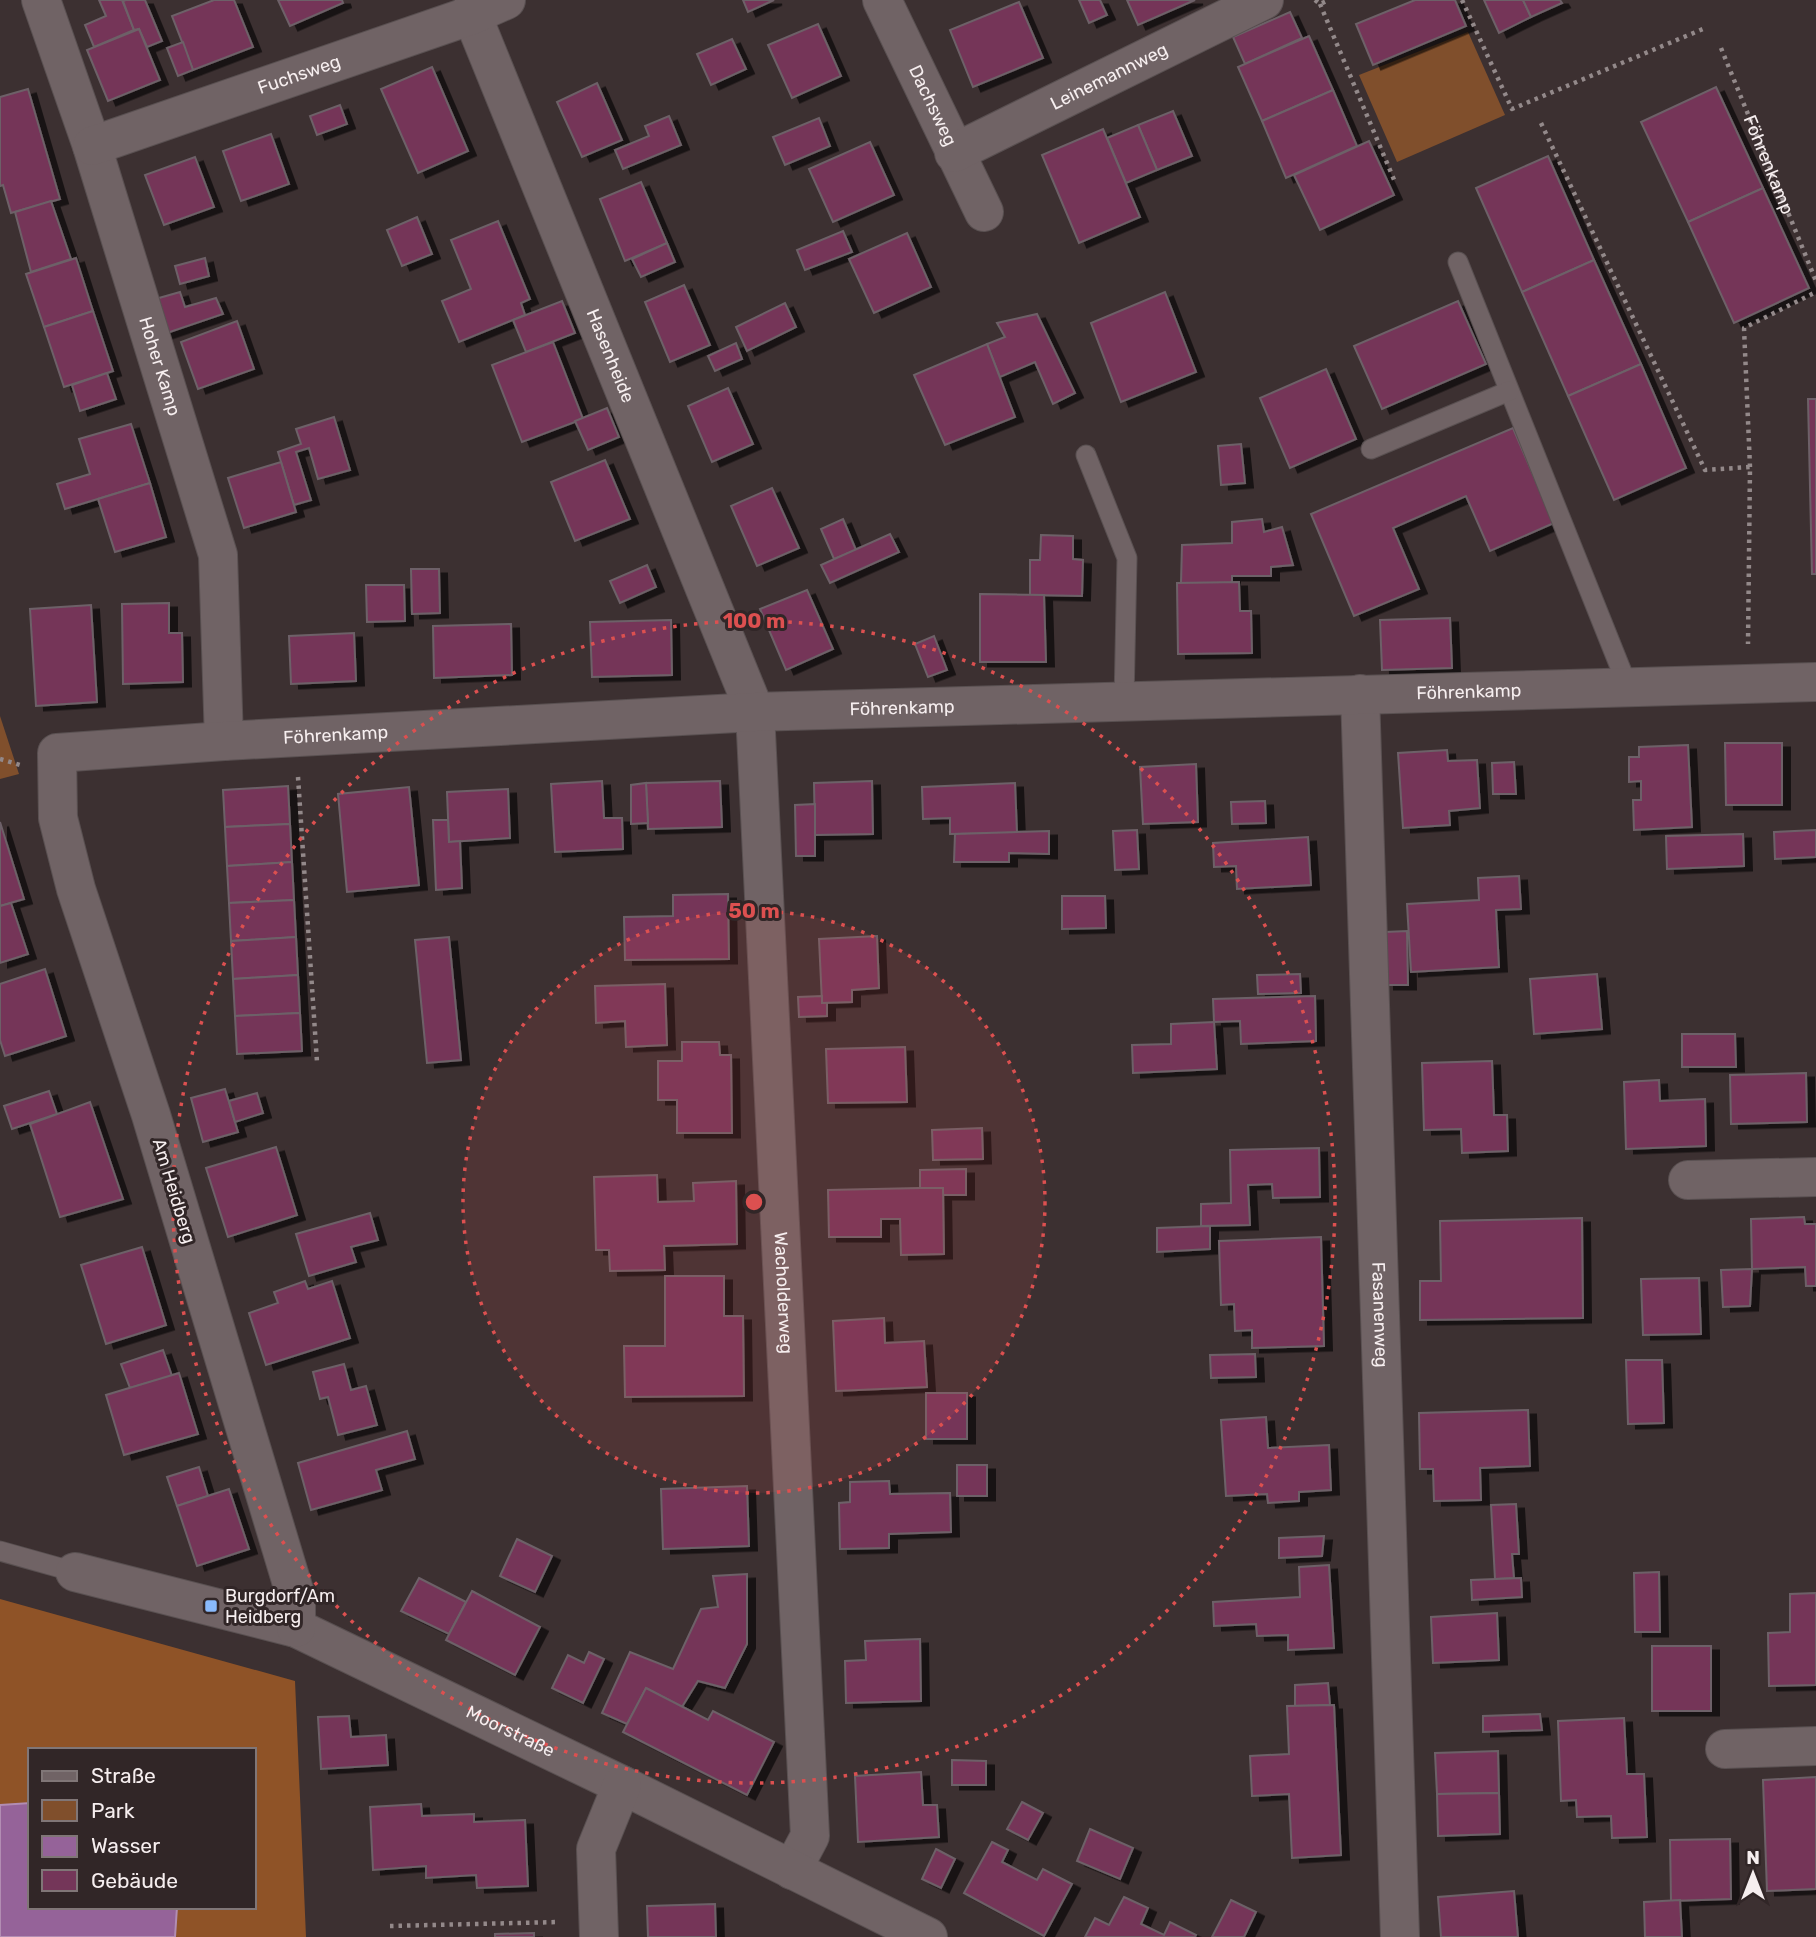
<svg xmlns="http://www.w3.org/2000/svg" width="1816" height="1937" font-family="Rubik,sans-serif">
	<defs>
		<filter id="shadow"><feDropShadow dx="8" dy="4.5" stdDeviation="0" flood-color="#0009"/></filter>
	</defs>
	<rect width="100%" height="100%" fill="#3c3031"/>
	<!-- green -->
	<g fill="#804f2c">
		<polygon points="1468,32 1505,115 1397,162 1359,75"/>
		<polygon points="0,716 19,774 0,779"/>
	</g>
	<!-- forest -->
	<polygon fill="#8f5327" points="0,1599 295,1681 306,1937 175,1937 177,1907 254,1907 254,1750 30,1750 30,1803 0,1805"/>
	<!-- water -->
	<polygon fill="#956399" stroke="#b28db3" stroke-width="2" points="30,1803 30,1907 177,1907 175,1937 0,1937 0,1805"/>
	<!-- building -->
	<g fill="#743659" stroke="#6d6167" stroke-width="2" filter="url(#shadow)">
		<polygon points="99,0 122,0 134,30 94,47 85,25 106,16"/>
		<polygon points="126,0 145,0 162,41 147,47 139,29 134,30 123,1"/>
		<polygon points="214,0 234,0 253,47 193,70 172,16"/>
		<polygon points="278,0 342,0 343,3 290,26"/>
		<polygon points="743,0 774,0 748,12"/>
		<polygon points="1079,0 1100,0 1107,15 1089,23"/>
		<polygon points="1127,0 1195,0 1138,25"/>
		<polygon points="1415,0 1455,0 1466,26 1373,65 1356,24"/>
		<polygon points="1484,0 1523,0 1531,17 1499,33"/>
		<polygon points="1523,0 1560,0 1562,3 1531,17"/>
		<polygon points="1019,2 1043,58 973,87 950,30"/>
		<polygon points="1290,12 1302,38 1245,64 1233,37"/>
		<polygon points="818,24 841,76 792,98 768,45"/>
		<polygon points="139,29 160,80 108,101 87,50"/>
		<polygon points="1309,36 1333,90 1262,121 1238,67"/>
		<polygon points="732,39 746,69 711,85 697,54"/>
		<polygon points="183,42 193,70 178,76 167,48"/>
		<polygon points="432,67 468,151 418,173 381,89"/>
		<polygon points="597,83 622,140 582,157 557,102"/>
		<polygon points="1716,87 1763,188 1688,222 1641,122"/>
		<polygon points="28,89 60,199 11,213 3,185 0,186 0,97"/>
		<polygon points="1333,90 1357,146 1286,178 1262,121"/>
		<polygon points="340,105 347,124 317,135 310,116"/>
		<polygon points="1173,111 1192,156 1157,170 1138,125"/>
		<polygon points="669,116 681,145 623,169 615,150 649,136 645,126"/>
		<polygon points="819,118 830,146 785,165 773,137"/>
		<polygon points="1138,125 1157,170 1126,183 1107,138"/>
		<polygon points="1103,129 1140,217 1079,243 1042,155"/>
		<polygon points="271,134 289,184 241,201 223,151"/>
		<polygon points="1369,141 1394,195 1320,230 1294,175"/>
		<polygon points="870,142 894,195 833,222 809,169"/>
		<polygon points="1548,156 1594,260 1522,292 1476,188"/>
		<polygon points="195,157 214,207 164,225 145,175"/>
		<polygon points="641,182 667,243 625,261 600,199"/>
		<polygon points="1763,188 1809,288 1734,323 1688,222"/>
		<polygon points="51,201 71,259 31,272 15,212"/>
		<polygon points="417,217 432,254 402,266 387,230"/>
		<polygon points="498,221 530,299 521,303 525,315 459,342 442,301 471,289 451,240"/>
		<polygon points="843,231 852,252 805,270 797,250"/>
		<polygon points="907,233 931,287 874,313 849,259"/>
		<polygon points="667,243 675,262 641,277 632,259"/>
		<polygon points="76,258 93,311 44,327 26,274"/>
		<polygon points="205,258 209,276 180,284 175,266"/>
		<polygon points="1594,260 1641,364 1568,396 1522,292"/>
		<polygon points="684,285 710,345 670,362 645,302"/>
		<polygon points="180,292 185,307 216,298 223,314 164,334 152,300"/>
		<polygon points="1165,292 1196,372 1121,402 1091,323"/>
		<polygon points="562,301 575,333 526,352 513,320"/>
		<polygon points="1458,301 1486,364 1382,409 1354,346"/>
		<polygon points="785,303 796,327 747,351 736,327"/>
		<polygon points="93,311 113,371 64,387 44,327"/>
		<polygon points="1037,314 1075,393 1053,404 1035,362 1000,377 987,344 1005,337 997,323"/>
		<polygon points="237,321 254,369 198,389 181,342"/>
		<polygon points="553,342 583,419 522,442 492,365"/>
		<polygon points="736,343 742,359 715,371 708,356"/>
		<polygon points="987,344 1015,417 945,445 914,375"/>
		<polygon points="1641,364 1686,468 1614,500 1568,396"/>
		<polygon points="1326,369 1356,439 1290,468 1260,398"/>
		<polygon points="107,373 116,399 80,411 72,385"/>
		<polygon points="728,388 753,444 712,462 688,406"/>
		<polygon points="1808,399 1816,399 1816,574 1812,574"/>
		<polygon points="607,408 619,437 588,450 575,421"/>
		<polygon points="334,417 350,470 318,479 309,448 296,452 311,500 294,505 278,452 301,444 296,429"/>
		<polygon points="131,424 150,483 65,509 57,484 90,474 79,439"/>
		<polygon points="1513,428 1554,523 1490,551 1466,496 1393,528 1419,589 1354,616 1311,514"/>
		<polygon points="1241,444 1245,483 1221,485 1218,446"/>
		<polygon points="605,460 630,519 575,541 551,482"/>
		<polygon points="281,462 296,512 244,528 228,478"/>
		<polygon points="150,483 166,537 115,552 98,499"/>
		<polygon points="772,488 799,548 757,566 731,506"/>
		<polygon points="843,519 856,550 834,559 821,529"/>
		<polygon points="1262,519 1264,532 1282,527 1293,565 1271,567 1271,576 1232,576 1232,583 1181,583 1182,545 1232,543 1232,522"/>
		<polygon points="890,534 899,552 830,583 821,565"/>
		<polygon points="1041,535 1073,536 1073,559 1083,560 1082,596 1030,595 1030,560 1040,560"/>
		<polygon points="647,565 656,587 620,603 610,581"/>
		<polygon points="411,569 439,569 440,613 412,614"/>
		<polygon points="1239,582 1240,611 1251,611 1252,653 1178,654 1177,583"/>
		<polygon points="366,585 404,585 405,621 367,622"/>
		<polygon points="807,590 833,649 786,670 760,609"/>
		<polygon points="980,594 1044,595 1046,662 980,662"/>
		<polygon points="169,603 169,633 182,633 183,682 123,684 122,604"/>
		<polygon points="91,605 97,702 36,706 30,609"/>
		<polygon points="1450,618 1452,668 1382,670 1380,620"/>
		<polygon points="671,620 672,675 592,677 590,622"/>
		<polygon points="511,624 512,675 434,678 433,626"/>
		<polygon points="354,633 356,681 291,684 289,636"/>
		<polygon points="934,636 947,670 928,677 915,644"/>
		<polygon points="1725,743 1782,743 1782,805 1726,805"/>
		<polygon points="1688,745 1692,827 1634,830 1633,800 1641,800 1641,781 1629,782 1629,757 1639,757 1639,747"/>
		<polygon points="1447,750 1448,761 1477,760 1480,808 1449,811 1450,825 1403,828 1398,753"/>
		<polygon points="1514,762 1516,794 1493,794 1492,763"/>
		<polygon points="1196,764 1198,822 1143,824 1140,767"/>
		<polygon points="602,781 604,818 622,818 623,849 555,852 551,784"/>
		<polygon points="720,781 722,827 648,829 646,783"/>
		<polygon points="872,781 873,834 815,835 814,783"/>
		<polygon points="646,783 648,823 631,824 631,785"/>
		<polygon points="1015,783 1017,833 950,834 950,818 923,819 922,787"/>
		<polygon points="288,786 290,824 225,827 223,790"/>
		<polygon points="409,787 419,885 347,892 338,794"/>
		<polygon points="508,789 510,838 449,842 447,792"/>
		<polygon points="1265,801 1266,823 1232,824 1231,802"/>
		<polygon points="815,804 815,856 796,856 795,805"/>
		<polygon points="433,820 448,820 449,842 460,841 462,888 436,890"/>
		<polygon points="0,822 24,899 0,906"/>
		<polygon points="290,824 292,862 227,866 225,827"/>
		<polygon points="1137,830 1139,869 1115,870 1113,831"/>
		<polygon points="1816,830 1816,857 1775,859 1774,832"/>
		<polygon points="1049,831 1049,854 1009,853 1009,862 954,862 955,834"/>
		<polygon points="1743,834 1744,866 1667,869 1666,836"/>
		<polygon points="1308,837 1311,885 1237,889 1236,866 1214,867 1213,843"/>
		<polygon points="292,862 294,900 229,903 227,866"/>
		<polygon points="1519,876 1521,909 1496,910 1499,967 1411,972 1407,904 1479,900 1478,878"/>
		<polygon points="728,894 729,959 625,960 624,917 673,916 673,895"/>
		<polygon points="1062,896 1105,896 1106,928 1062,929"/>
		<polygon points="294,900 296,937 231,941 229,903"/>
		<polygon points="11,903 28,954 0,963 0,906"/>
		<polygon points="1407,931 1408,985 1386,985 1385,932"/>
		<polygon points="877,936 879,988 852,990 852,1002 822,1003 819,939"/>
		<polygon points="296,937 298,975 233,979 231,941"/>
		<polygon points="449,937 461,1060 427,1063 415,940"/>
		<polygon points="45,969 66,1036 5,1056 0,1040 0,984"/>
		<polygon points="1300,974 1301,993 1258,994 1257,975"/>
		<polygon points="1597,974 1602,1029 1534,1034 1530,979"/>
		<polygon points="298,975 300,1013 235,1016 233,979"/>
		<polygon points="665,984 667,1045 626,1047 625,1021 596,1023 595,986"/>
		<polygon points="822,996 822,1003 827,1003 827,1016 799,1017 798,997"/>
		<polygon points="1315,996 1316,1041 1241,1044 1240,1021 1214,1022 1213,999"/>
		<polygon points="300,1013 302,1051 237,1054 235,1016"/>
		<polygon points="1214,1022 1217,1069 1133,1073 1132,1045 1171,1044 1171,1024"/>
		<polygon points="1682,1034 1735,1034 1736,1067 1682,1067"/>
		<polygon points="682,1042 719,1042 720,1055 731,1055 732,1133 677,1133 677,1100 658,1100 658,1061 682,1061"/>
		<polygon points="905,1047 907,1102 828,1103 826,1049"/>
		<polygon points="1492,1061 1494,1115 1507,1115 1508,1151 1462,1153 1461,1129 1424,1130 1422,1063"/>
		<polygon points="1806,1073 1807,1122 1731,1124 1730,1075"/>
		<polygon points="1659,1080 1660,1101 1705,1099 1706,1146 1626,1149 1624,1082"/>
		<polygon points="225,1089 238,1132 203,1142 191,1098"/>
		<polygon points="49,1091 57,1114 12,1129 4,1106"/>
		<polygon points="257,1093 263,1113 235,1122 229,1101"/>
		<polygon points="90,1102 123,1199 60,1217 30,1124"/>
		<polygon points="982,1128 983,1159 933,1160 932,1130"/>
		<polygon points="276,1147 297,1215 228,1237 206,1168"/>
		<polygon points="1319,1148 1320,1197 1273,1198 1272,1184 1248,1185 1250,1225 1201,1226 1201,1204 1231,1203 1230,1150"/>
		<polygon points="966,1169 966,1195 943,1195 943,1188 920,1188 920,1170"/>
		<polygon points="657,1175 658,1202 694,1201 693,1183 736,1181 737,1244 664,1246 665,1270 610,1271 609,1250 596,1250 594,1177"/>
		<polygon points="920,1188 943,1188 944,1254 901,1255 900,1219 881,1219 881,1237 829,1237 828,1190"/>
		<polygon points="370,1213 378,1240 351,1247 356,1262 309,1276 296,1234"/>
		<polygon points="1804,1217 1805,1224 1816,1224 1816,1286 1806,1286 1805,1267 1752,1269 1751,1219"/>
		<polygon points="1582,1218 1583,1318 1420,1320 1420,1281 1441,1281 1440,1221"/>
		<polygon points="1210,1226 1210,1249 1157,1252 1157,1228"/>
		<polygon points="1321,1237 1324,1346 1252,1348 1252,1330 1235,1331 1234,1304 1221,1305 1219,1241"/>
		<polygon points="142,1247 166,1325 106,1344 81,1265"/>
		<polygon points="1752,1269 1750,1306 1723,1307 1721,1270"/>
		<polygon points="665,1276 724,1276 724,1316 743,1316 744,1396 625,1397 624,1346 665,1346"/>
		<polygon points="1699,1278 1701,1334 1643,1335 1641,1279"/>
		<polygon points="305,1281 308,1289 332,1281 350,1338 266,1365 249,1313 278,1303 274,1292"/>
		<polygon points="884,1318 885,1343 924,1341 927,1387 836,1391 833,1321"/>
		<polygon points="163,1350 172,1376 130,1388 121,1364"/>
		<polygon points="1255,1354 1256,1377 1211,1378 1210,1355"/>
		<polygon points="1626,1360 1662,1360 1664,1423 1628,1424"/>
		<polygon points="344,1364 351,1390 366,1386 377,1425 338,1435 328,1397 320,1399 313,1372"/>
		<polygon points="179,1373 198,1434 124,1455 106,1395"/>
		<rect x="926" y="1393" width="41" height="46"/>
		<polygon points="1528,1410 1530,1466 1480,1468 1481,1500 1434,1501 1433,1469 1420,1469 1419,1413"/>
		<polygon points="1266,1417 1268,1448 1329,1445 1331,1490 1299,1492 1299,1501 1268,1503 1267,1494 1226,1496 1221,1420"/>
		<polygon points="407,1431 415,1459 376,1470 382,1490 311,1510 298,1463"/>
		<rect x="957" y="1465" width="30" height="31"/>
		<polygon points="199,1467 208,1496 177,1506 167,1477"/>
		<polygon points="889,1481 890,1494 950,1493 951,1532 889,1534 889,1548 840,1549 839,1503 850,1502 850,1482"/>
		<polygon points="747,1486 749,1546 663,1549 661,1489"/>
		<polygon points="229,1489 249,1549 197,1566 177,1506"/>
		<polygon points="1516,1504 1519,1554 1512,1554 1514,1578 1495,1579 1491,1505"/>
		<polygon points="1324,1536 1322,1556 1279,1558 1279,1538"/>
		<polygon points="517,1539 552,1556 535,1592 500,1576"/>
		<polygon points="1329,1565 1334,1648 1288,1650 1288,1635 1257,1636 1256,1624 1214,1626 1213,1602 1300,1597 1299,1567"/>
		<polygon points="1659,1572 1660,1632 1635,1632 1634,1573"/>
		<polygon points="747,1574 747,1644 725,1688 698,1681 682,1707 646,1688 627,1724 602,1713 630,1652 673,1669 701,1609 718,1607 713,1576"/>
		<polygon points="419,1578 466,1602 449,1634 401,1611"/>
		<polygon points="1521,1578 1522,1597 1472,1600 1471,1580"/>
		<polygon points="472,1591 540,1627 515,1675 446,1640"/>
		<polygon points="1816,1593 1816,1685 1769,1686 1768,1633 1790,1632 1790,1594"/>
		<polygon points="1497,1613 1499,1660 1433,1663 1431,1617"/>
		<polygon points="920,1639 921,1701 846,1703 845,1661 866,1660 865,1641"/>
		<rect x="1652" y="1646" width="59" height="65"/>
		<polygon points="589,1652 604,1659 583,1703 552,1688 568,1655 584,1663"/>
		<polygon points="1328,1683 1330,1705 1295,1706 1295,1685"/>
		<polygon points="646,1688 708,1720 713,1711 774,1742 747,1795 623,1732"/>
		<polygon points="1334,1705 1341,1855 1292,1858 1289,1794 1252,1796 1250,1756 1289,1754 1287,1706"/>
		<polygon points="1540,1714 1542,1730 1483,1732 1483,1716"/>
		<polygon points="349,1716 351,1737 386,1735 388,1765 321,1769 318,1717"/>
		<polygon points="1624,1718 1627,1774 1644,1774 1647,1837 1612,1838 1611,1816 1577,1817 1576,1800 1561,1801 1558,1721"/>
		<polygon points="1498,1751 1499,1793 1437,1794 1435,1753"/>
		<polygon points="952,1760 986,1761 986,1785 952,1785"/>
		<polygon points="921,1772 923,1805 937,1805 939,1837 858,1842 855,1776"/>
		<polygon points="1816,1777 1816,1889 1767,1891 1763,1780"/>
		<polygon points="1499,1793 1500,1834 1438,1836 1437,1794"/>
		<polygon points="1022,1802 1043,1813 1028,1840 1007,1829"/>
		<polygon points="421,1804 422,1816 474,1814 474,1822 525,1820 528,1886 477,1888 476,1875 426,1878 426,1866 373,1870 370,1807"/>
		<polygon points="1090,1829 1133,1848 1120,1879 1077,1861"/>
		<polygon points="1730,1839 1731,1899 1671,1901 1670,1840"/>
		<polygon points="992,1842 1008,1850 1002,1862 1037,1880 1043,1869 1072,1884 1044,1936 964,1893"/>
		<polygon points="936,1849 955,1859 941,1888 922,1879"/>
		<polygon points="1514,1891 1518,1937 1441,1937 1438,1897"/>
		<polygon points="1124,1897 1148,1908 1141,1924 1164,1935 1170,1922 1196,1935 1195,1937 1085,1937 1095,1918 1109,1925"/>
		<polygon points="1231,1900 1256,1912 1244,1937 1212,1937"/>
		<polygon points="1680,1900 1682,1937 1645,1937 1644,1902"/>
		<polygon points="715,1904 716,1937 648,1937 647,1906"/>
		<polygon points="534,1933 534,1937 495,1937 495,1934"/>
	</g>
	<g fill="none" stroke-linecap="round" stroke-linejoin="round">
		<defs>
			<g id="lane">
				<polyline points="1458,262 1628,687"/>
				<polyline points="1371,449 1509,391"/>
				<polyline points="1086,455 1127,558 1124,701"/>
				<polyline points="0,1551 75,1572"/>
			</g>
			<g id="street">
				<path id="s2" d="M41,0L92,146L218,555L224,741"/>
				<path id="s3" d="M474,0L472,15L755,712L810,1836L792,1870"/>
				<path id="s4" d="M882,0L984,212"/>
				<path id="s5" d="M92,146L472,15L506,0"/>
				<path id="s6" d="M954,153L1264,0"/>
				<path id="s7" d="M1360,694L1400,1937"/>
				<polyline points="1688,1180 1816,1177"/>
				<path id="s8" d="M75,1572L296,1628L622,1785L928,1937"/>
				<path id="s9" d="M296,1628V1597L151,1115L76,889L58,818L57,753L224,741L755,712L1816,682"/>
				<polyline points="1725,1749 1816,1746"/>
				<polyline points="599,1937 596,1849 622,1785"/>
			</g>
		</defs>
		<!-- lane casing -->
		<use href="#lane" stroke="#595051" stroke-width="21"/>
		<!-- street casing -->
		<use href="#street" stroke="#595051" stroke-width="40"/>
		<!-- path -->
		<g stroke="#93898a" stroke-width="4.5" stroke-dasharray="3.5 5" stroke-linecap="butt">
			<polyline points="1315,0 1320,4 1329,0"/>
			<polyline points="1462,0 1512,109 1703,29"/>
			<polyline points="1320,4 1395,182"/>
			<path id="s1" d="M1721,48L1816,281"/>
			<polyline points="1541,123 1705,470 1750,467 1748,644"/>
			<polyline points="1750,467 1744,328 1816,292"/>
			<polyline points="0,759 20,765"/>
			<polyline points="298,777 317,1062"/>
			<polyline points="390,1926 559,1922"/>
		</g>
		<!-- lane -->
		<use href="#lane" stroke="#706365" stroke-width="19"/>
		<!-- street -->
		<use href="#street" stroke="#706365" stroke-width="38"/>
	</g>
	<!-- distance rings -->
	<circle cx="754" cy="1202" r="291" fill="#dc5050" fill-opacity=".12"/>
	<g fill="none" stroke="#dc5050" stroke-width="3.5" stroke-dasharray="3.5 7">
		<circle cx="754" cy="1202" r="291"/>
		<circle cx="754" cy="1202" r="581"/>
	</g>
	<!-- markers -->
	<rect fill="#89bafc" stroke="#312627" stroke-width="2.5" x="204" y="1599" width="14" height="14" rx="3.5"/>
	<g text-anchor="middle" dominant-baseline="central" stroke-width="6" stroke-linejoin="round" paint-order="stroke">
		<!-- street labels -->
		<g font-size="18" fill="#f6eeef" stroke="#312627">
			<text stroke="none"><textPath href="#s5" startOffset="219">Fuchsweg</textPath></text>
			<text stroke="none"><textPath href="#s6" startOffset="173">Leinemannweg</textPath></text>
			<text stroke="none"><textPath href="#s4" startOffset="117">Dachsweg</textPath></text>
			<text stroke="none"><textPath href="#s1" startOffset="126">Föhrenkamp</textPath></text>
			<text stroke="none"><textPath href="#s3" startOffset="383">Hasenheide</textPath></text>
			<text stroke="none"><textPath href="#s2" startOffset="385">Hoher Kamp</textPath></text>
			<text stroke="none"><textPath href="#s9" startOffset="2324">Föhrenkamp</textPath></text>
			<text stroke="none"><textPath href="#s9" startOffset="1757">Föhrenkamp</textPath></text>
			<text stroke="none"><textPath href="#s9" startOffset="1190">Föhrenkamp</textPath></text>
			<text transform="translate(174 1191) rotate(73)">Am Heidberg</text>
			<text stroke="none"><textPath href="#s3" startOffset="1349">Wacholderweg</textPath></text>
			<text stroke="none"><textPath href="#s7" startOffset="621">Fasanenweg</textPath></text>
			<text stroke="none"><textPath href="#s8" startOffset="466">Moorstraße</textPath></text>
		</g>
		<!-- poi labels -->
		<g font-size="18" fill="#f6eeef" stroke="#312627" text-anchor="start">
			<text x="225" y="1596">Burgdorf/Am<tspan x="225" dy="21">Heidberg</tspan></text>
		</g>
	</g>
	<circle cx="754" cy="1202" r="10" fill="#dc5050" stroke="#312627" stroke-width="3.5"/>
	<g font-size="21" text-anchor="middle" font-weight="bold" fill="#dc5050" stroke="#312627" stroke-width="6" stroke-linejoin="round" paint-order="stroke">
		<text x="754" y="628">100 m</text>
		<text x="754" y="918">50 m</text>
	</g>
	<!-- legend -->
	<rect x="28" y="1748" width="228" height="161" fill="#312627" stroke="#807677" stroke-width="2"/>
	<rect x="42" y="1771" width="35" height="10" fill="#706365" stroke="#807677" stroke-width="2"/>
	<text x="91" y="1783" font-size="21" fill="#f6eeef">Straße</text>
	<rect x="42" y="1800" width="35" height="21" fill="#804f2c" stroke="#807677" stroke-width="2"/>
	<text x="91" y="1818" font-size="21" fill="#f6eeef">Park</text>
	<rect x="42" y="1836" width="35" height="21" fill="#956399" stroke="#807677" stroke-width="2"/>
	<text x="91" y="1853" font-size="21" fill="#f6eeef">Wasser</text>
	<rect x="42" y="1870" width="35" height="21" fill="#743659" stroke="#807677" stroke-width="2"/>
	<text x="91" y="1888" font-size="21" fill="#f6eeef">Gebäude</text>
	<!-- north arrow -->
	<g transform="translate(1753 1874)" stroke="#312627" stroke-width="5" paint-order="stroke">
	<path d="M0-5L12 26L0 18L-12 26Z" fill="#f6eeef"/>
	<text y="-10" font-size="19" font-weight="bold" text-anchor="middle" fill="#f6eeef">N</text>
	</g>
</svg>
